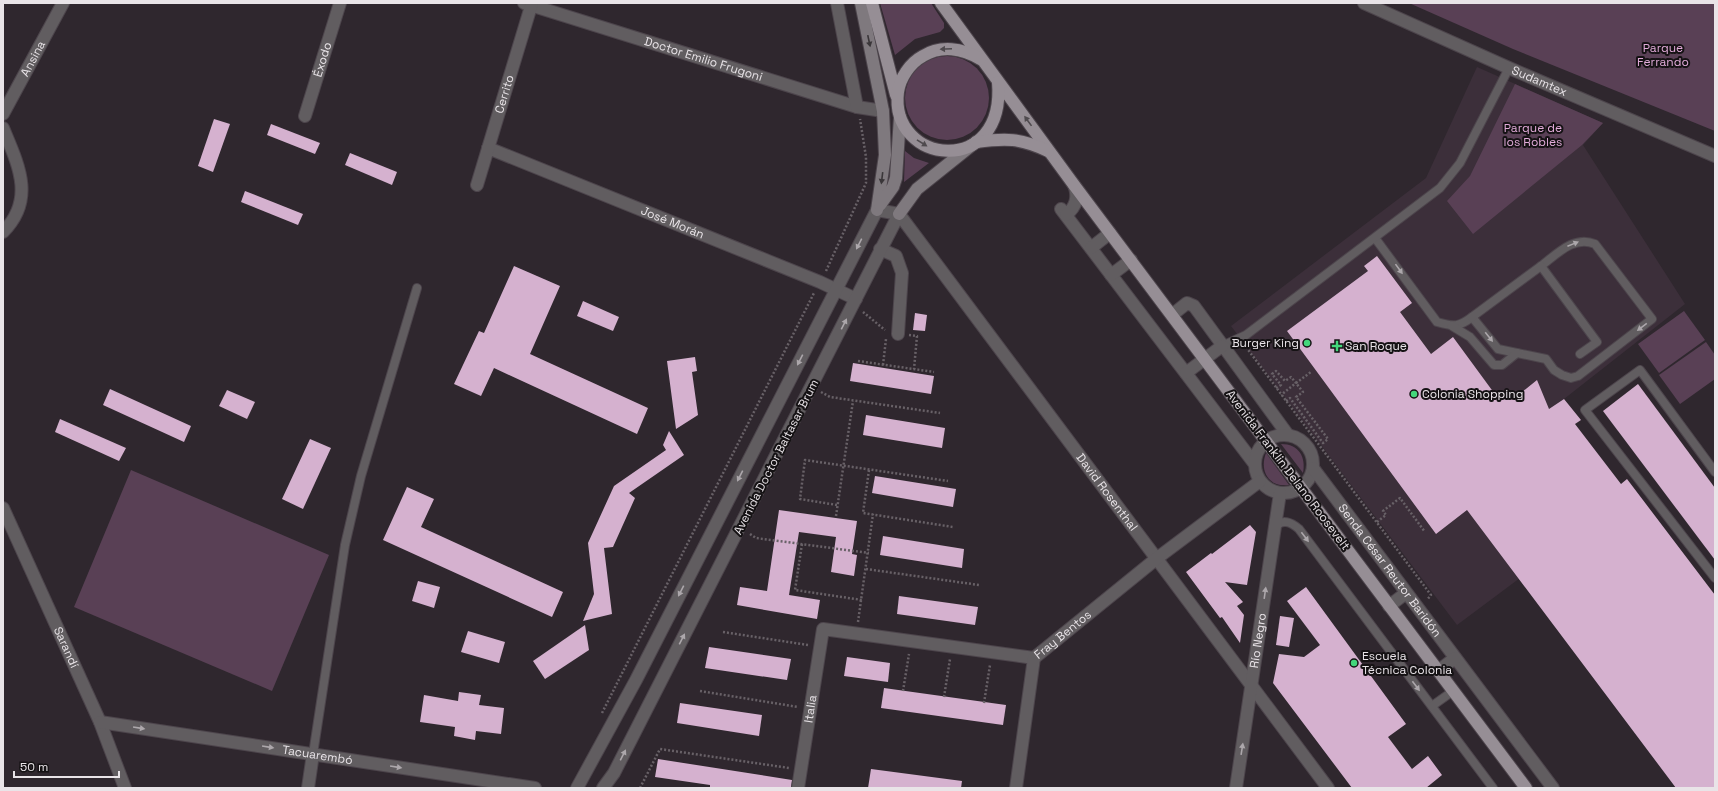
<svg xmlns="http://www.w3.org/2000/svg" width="1718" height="791" font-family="'Space Grotesk',sans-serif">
	<rect width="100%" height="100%" fill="#2f272e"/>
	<!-- built -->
	<polygon fill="#3c2f3a" points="1477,67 1603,123 1583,145 1685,304 1564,399 1447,483 1520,578 1457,625 1231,326 1426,178"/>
	<!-- green -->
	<g fill="#594055">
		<polygon points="880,3 931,3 944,23 944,28 940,32 915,39 895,55"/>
		<polygon points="1409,3 1715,3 1715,131 1513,49"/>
		<circle cx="947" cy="98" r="42"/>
		<polygon points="1515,84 1603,123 1582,145 1473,234 1447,201 1470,176"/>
		<polygon points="905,151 914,158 929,163 904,182"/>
		<polygon points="1684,311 1705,340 1659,373 1638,344"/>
		<polygon points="1706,342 1715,355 1715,379 1680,404 1659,375"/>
		<path d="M1281,444C1299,444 1306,457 1303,473Z"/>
		<path d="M1266,453L1289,485C1269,488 1259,471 1266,453Z"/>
		<polygon points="131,470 329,555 272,691 74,607"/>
	</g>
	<!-- building -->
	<g fill="#d5b1cf">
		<polygon points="214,119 230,124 213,172 198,166"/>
		<polygon points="271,124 320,143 315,154 267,135"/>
		<polygon points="350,153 397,172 392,185 345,165"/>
		<polygon points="245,191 303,214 298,225 241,202"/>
		<polygon points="1377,256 1412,303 1400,312 1431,354 1453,337 1497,397 1505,390 1512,400 1537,380 1549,409 1564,399 1581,420 1575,424 1621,484 1627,479 1715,595 1715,788 1676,788 1467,510 1436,534 1287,331 1368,271 1364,266"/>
		<polygon points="514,266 560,286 530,354 648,408 637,434 494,368 481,396 454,384 479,331 484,333"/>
		<polygon points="583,301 619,317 613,331 577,316"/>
		<polygon points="915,313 927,315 925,331 913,330"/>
		<polygon points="695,357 697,371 692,372 698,415 676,429 667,361"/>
		<polygon points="853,363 934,376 931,394 850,381"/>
		<polygon points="1638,384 1715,488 1715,560 1603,411"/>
		<polygon points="110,389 191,426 184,442 103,405"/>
		<polygon points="227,390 255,402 247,419 219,406"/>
		<polygon points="866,415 945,428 942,448 863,435"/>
		<polygon points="60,419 126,448 119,461 55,432"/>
		<polygon points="669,431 684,455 629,493 635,498 613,547 604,548 612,614 583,621 594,594 588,543 614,486 666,450 663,445"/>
		<polygon points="310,439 331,448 303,509 282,499"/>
		<polygon points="875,476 956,489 953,507 872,493"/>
		<polygon points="407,487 434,499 421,527 563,592 552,617 383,540"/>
		<polygon points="779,510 857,521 852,554 857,555 854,576 831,572 836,537 799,532 789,595 820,600 817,619 737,605 740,587 767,591"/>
		<polygon points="1250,525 1256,532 1247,585 1225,582 1243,602 1237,606 1244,615 1240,643 1222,617 1220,618 1186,572 1211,553 1212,554"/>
		<polygon points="883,536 964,549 962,568 880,555"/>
		<polygon points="418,581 440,587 434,608 412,601"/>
		<polygon points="1306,587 1406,724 1388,737 1412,769 1428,756 1442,775 1426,788 1352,788 1273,683 1279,654 1304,657 1320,645 1287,601"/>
		<polygon points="899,596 978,607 975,625 897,614"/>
		<polygon points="1280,616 1294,618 1289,647 1276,645"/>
		<polygon points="585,625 589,650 545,679 533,661"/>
		<polygon points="468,631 505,642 499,663 461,652"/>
		<polygon points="709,647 791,659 787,680 705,668"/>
		<polygon points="847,657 890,663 888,682 844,676"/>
		<polygon points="884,688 1006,705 1003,725 881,708"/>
		<polygon points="459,692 481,695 479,705 504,708 501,734 476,731 475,740 454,736 455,727 420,722 424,695 458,701"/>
		<polygon points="680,703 762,715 759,736 677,723"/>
		<polygon points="658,759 792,780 791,788 710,788 710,785 655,777"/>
		<polygon points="871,769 962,781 961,788 868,788"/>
	</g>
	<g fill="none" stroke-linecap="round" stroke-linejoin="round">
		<defs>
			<g id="lane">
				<path d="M1375,238L1437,322C1454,327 1459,327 1472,317L1498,349L1546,359L1554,370L1562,375L1571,378L1578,376L1652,319L1595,244C1574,235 1557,254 1541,266"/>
				<polyline points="1472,317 1541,266 1597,342 1580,354"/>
				<polyline points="1452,326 1470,337 1494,365 1502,365 1517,353"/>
				<polyline points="1222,346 1246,335 1440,188 1460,163 1509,68"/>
				<polyline points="1715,472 1640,370 1585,410 1715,578"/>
				<path d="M1274,528C1282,518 1291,522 1299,529L1493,788"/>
				<polyline points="1432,706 1453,691"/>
				<polyline points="313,754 345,545 361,476 417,288"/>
			</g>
			<g id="street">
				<path id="s1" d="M524,3L857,107L883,111"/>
				<polyline points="837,3 857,107"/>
				<path id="s2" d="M1364,3L1509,68L1715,156"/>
				<path id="s3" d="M3,114L63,3"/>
				<path id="s4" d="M305,116L340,3"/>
				<path d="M3,128C18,164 36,199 3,232"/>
				<path id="s5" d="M488,148L820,282L856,299"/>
				<path id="s6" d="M477,185L532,3"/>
				<polyline points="1061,209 1254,463"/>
				<path d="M1066,215C1076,207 1079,197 1074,185"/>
				<polyline points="1091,248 1110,233"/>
				<polyline points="880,249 896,256 902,273 898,334"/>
				<polyline points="1111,275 1131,260"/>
				<polyline points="1172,315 1187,303 1194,306 1288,435"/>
				<polyline points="1186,373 1222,346"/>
				<circle cx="1284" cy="464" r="29"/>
				<path id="s7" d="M1313,468L1553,788"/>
				<path id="s8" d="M3,508L100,722L125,788"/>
				<polyline points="1389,606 1406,593"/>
				<polyline points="1438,671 1455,658"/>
				<path id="s9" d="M100,722L535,788"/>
				<polyline points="308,788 313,754"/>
				<path id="s10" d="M577,788L636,680L877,210L899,214L1328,788"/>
				<polyline points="603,788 614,773 899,214"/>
				<path id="s11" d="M798,788L823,629L1034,658L1156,559L1260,481"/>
				<polyline points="1016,788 1034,658"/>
				<path id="s12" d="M1236,788L1280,493"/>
			</g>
			<g id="secondary">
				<polyline points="861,3 883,111 885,155 877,210"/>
				<polyline points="880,205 893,187 896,178 900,117"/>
				<polyline points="899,214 917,189 972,145"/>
			</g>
			<g id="primary">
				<polyline points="872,3 896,95"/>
				<polyline points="941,3 1074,185 1526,788"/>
				<path d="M980,59C962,48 941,45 923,56C910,63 900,78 898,92C889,165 1006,179 998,82"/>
				<path d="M976,142C1006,138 1020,138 1048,151"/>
			</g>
		</defs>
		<!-- lane casing -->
		<use href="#lane" stroke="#4d454c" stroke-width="10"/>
		<!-- street casing -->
		<use href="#street" stroke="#4d454c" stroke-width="14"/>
		<!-- secondary casing -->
		<use href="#secondary" stroke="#4d454c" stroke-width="14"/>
		<!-- primary casing -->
		<use href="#primary" stroke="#4d454c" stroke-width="14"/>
		<!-- path -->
		<g stroke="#686167" stroke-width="2.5" stroke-dasharray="2 2" stroke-linecap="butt">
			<polyline points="826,271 866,183 866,157 860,119"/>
			<polyline points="863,312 885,330"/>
			<polyline points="909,335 917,336 914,369"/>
			<polyline points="1246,347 1431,595 1427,600"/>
			<polyline points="858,361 934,372"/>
			<polyline points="883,365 886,339"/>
			<polyline points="1276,388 1281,385 1272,374 1276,371 1285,381 1291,377 1296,383 1281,395"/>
			<polyline points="821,392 830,397 940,413"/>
			<polyline points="1286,401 1290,398 1323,443 1328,439 1296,397 1303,392 1296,383 1311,372"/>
			<polyline points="869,470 863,513 953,527"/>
			<polyline points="837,505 800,499 805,460 948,481"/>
			<polyline points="836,516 853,401"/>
			<polyline points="1377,522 1386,515 1383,511 1400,498 1425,532"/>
			<polyline points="750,534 756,538 869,553"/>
			<polyline points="802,544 795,590 862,600"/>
			<polyline points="866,569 979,585"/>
			<polyline points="858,622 873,514"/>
			<polyline points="723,632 808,645"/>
			<polyline points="700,691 798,707"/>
			<polyline points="903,691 909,654"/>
			<polyline points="944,697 950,659"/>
			<polyline points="984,703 990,665"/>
			<polyline points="602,713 814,293"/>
			<polyline points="640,788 660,749 789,768"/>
		</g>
		<!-- lane -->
		<use href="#lane" stroke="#615d60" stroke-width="8"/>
		<!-- street -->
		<use href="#street" stroke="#615d60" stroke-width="12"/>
		<!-- secondary -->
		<use href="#secondary" stroke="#7f797e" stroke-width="12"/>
		<!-- primary -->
		<use href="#primary" stroke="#968e95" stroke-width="12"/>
	</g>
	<!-- one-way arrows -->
	<defs><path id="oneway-solid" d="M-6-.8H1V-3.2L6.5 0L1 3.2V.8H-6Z"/></defs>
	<g fill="#3a3639">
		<use href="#oneway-solid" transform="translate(869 41) rotate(78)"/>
		<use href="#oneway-solid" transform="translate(882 178) rotate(97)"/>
	</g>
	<g fill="#4f4a4e">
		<use href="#oneway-solid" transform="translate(946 49) rotate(178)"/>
		<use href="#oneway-solid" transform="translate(1028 121) rotate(-126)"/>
		<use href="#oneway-solid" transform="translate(922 143) rotate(32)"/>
	</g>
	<g fill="#aca7ab">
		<use href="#oneway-solid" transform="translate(859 244) rotate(117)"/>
		<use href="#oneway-solid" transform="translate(1573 244) rotate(-22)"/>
		<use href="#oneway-solid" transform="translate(1399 269) rotate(54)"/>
		<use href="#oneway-solid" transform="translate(844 324) rotate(-63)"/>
		<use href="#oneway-solid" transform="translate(1642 327) rotate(143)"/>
		<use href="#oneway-solid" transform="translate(1489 337) rotate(51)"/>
		<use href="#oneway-solid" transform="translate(800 360) rotate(117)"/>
		<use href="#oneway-solid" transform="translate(740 476) rotate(117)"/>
		<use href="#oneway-solid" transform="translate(1305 537) rotate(53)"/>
		<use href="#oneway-solid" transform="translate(681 591) rotate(117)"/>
		<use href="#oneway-solid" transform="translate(1265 593) rotate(-82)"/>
		<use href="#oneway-solid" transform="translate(682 639) rotate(-63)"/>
		<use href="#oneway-solid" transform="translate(1416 686) rotate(53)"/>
		<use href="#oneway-solid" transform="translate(139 728) rotate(9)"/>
		<use href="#oneway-solid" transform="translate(268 747) rotate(9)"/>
		<use href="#oneway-solid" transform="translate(1242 749) rotate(-81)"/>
		<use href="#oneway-solid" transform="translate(623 755) rotate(-63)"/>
		<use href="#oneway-solid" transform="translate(396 767) rotate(9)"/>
	</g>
	<!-- markers -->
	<g fill="#43d77b" stroke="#151214" stroke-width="1.5">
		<circle cx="1307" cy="343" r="4"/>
		<path d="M1335 340h4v4h4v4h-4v4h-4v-4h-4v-4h4z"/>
		<circle cx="1414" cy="394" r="4"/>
		<circle cx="1354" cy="663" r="4"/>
	</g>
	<g text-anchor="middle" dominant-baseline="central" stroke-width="4" stroke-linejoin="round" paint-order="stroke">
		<!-- park labels -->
		<g font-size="12" fill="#e2abd9" stroke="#151214">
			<text x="1663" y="48">Parque<tspan x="1663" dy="14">Ferrando</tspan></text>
			<text x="1533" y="128">Parque de<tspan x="1533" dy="14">los Robles</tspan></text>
		</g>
		<!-- street labels -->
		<g font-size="12" fill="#e9e4e8" stroke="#151214">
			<text stroke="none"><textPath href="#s3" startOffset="63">Ansina</textPath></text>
			<text stroke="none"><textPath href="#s4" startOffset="59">Éxodo</textPath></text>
			<text stroke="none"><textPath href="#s1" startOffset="188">Doctor Emilio Frugoni</textPath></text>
			<text stroke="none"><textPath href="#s2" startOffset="192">Sudamtex</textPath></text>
			<text stroke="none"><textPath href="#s6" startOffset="95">Cerrito</textPath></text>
			<text stroke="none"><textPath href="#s5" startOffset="199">José Morán</textPath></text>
			<text transform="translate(776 457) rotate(-63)">Avenida Doctor Baltasar Brum</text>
			<text transform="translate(1288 470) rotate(53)">Avenida Franklin Delano Roosevelt</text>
			<text stroke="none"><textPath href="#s10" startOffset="1021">David Rosenthal</textPath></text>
			<text stroke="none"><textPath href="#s7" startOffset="128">Senda César Reutor Baridón</textPath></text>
			<text stroke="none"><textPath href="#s11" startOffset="411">Fray Bentos</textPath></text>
			<text stroke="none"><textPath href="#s12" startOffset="149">Río Negro</textPath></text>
			<text stroke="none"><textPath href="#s8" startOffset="153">Sarandí</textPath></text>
			<text stroke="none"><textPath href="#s11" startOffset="80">Italia</textPath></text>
			<text stroke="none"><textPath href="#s9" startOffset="220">Tacuarembó</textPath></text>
		</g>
		<!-- poi labels -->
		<g font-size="12" fill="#e9e4e8" stroke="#151214" text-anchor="start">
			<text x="1299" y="343" text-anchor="end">Burger King</text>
			<text x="1345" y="346">San Roque</text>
			<text x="1422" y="394">Colonia Shopping</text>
			<text x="1362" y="656">Escuela<tspan x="1362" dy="14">Técnica Colonia</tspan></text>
		</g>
	</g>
	<!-- border -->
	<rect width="1718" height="791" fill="none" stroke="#e9e4e8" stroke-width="8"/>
	<!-- scale -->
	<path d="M14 771v6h105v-6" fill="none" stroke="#e9e4e8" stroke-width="2"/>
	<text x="20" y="771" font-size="12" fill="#e9e4e8" stroke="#151214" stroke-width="3" paint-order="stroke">50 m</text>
</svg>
